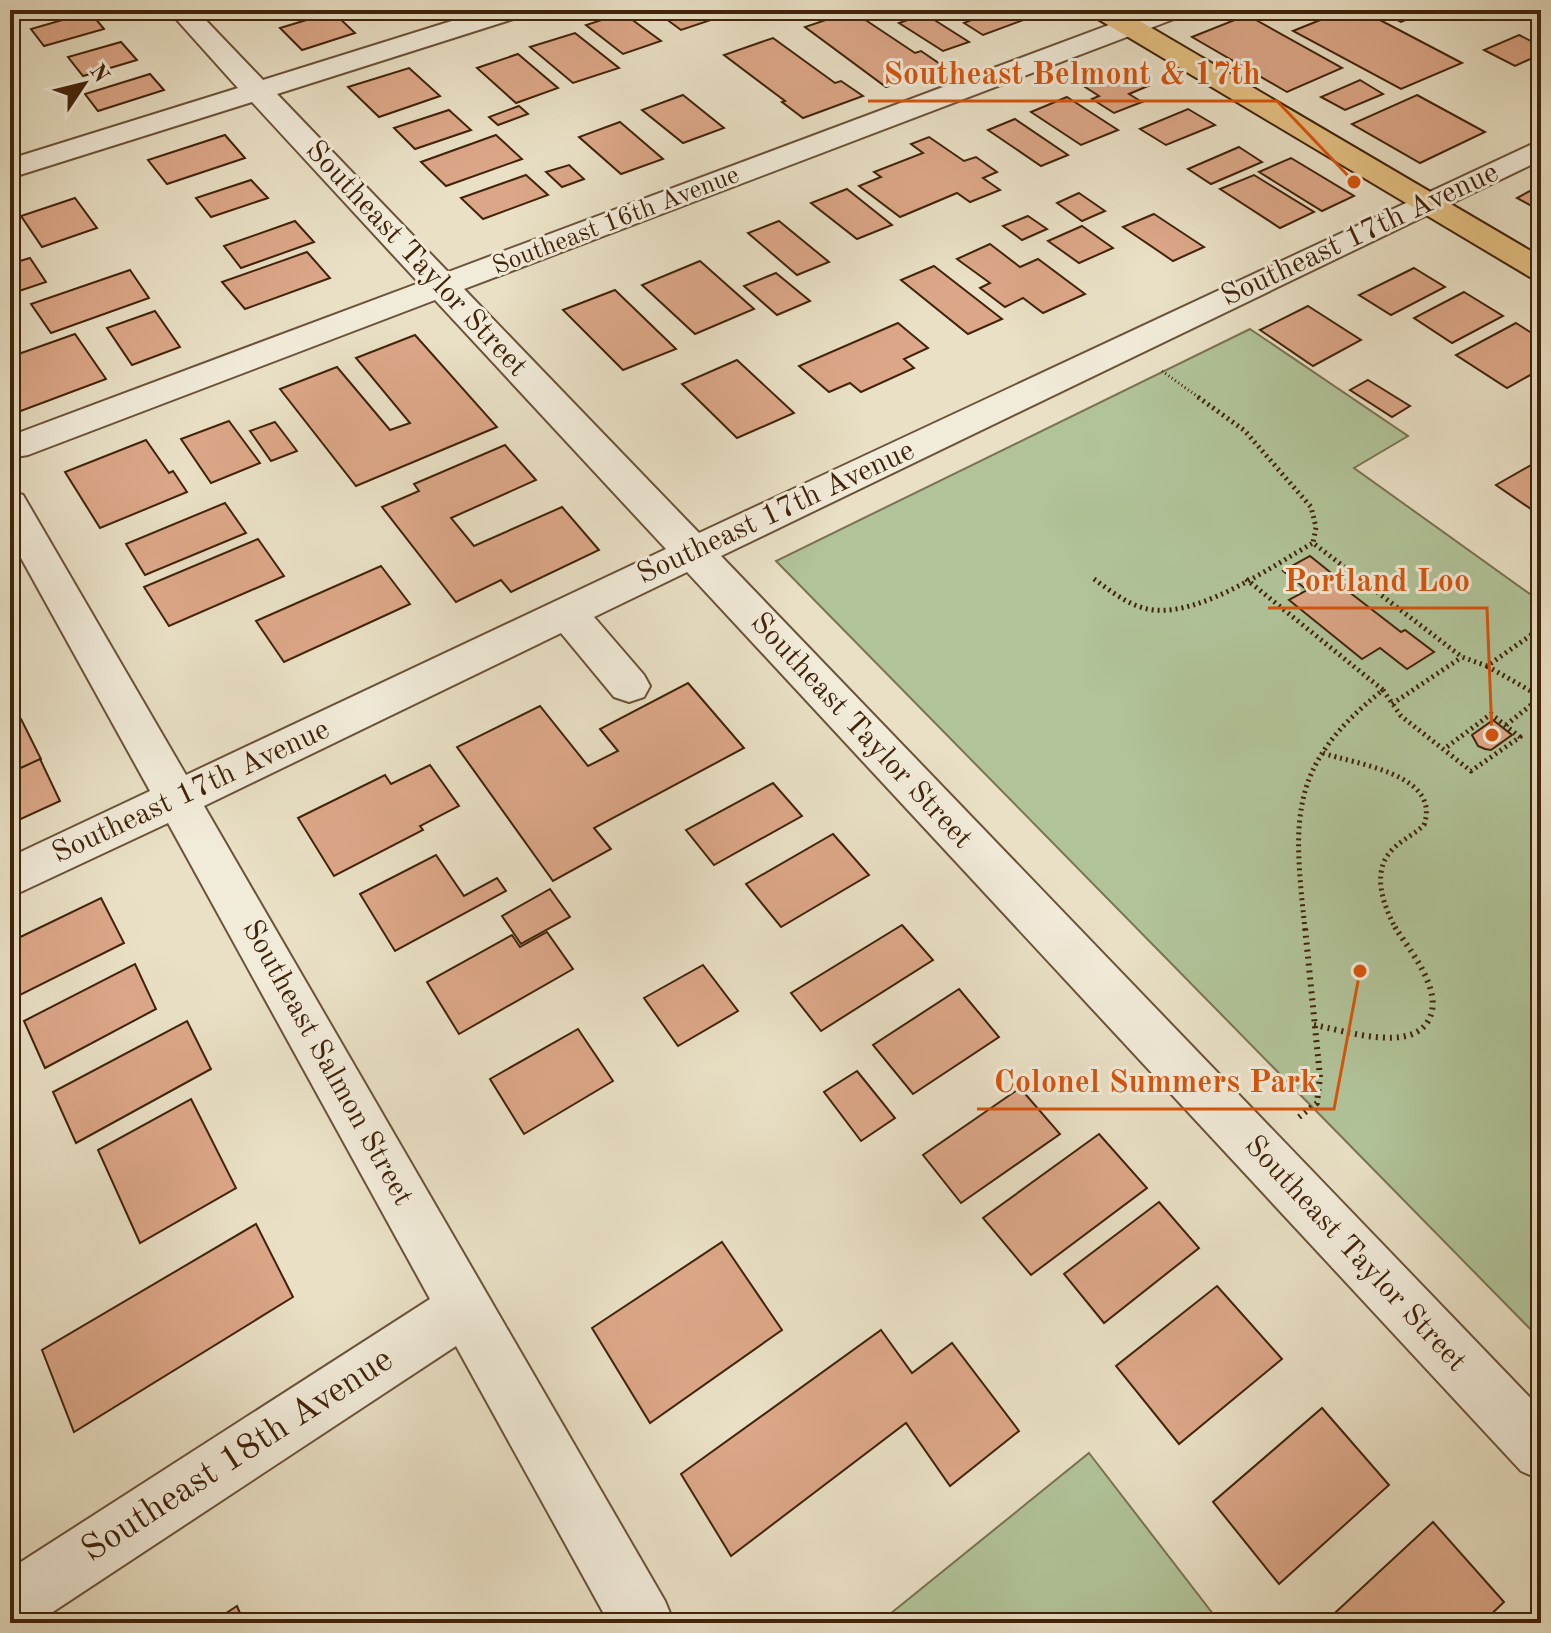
<svg xmlns="http://www.w3.org/2000/svg" width="1551" height="1633" font-family="'Old Standard TT',serif">
	<rect width="100%" height="100%" fill="#e9e0c5"/>
	<filter id="stains"><feTurbulence type="fractalNoise" baseFrequency=".0025" numOctaves="4"/><feColorMatrix values="0 0 0 0 .2 0 0 0 0 .09 0 0 0 0 .02 0 0 0 .5 -.17"/></filter>
	<radialGradient id="worn" r=".72"><stop offset=".6" stop-color="#630" stop-opacity="0"/><stop offset="1" stop-color="#630" stop-opacity=".3"/></radialGradient>
	<!-- green -->
	<g fill="#b1c399" stroke="#797351" stroke-width="2">
		<polygon points="1250,329 1408,436 1354,468 1541,602 1541,1340 776,561"/>
		<polygon points="1089,1453 1220,1623 895,1623 890,1614"/>
	</g>
	<!-- building -->
	<g fill="#dca788" stroke="#412309" stroke-width="2">
		<polygon points="654,10 702,10 714,19 681,30"/>
		<polygon points="963,10 1029,10 1037,15 983,35 964,23 976,18"/>
		<polygon points="1345,10 1361,10 1462,63 1401,89 1293,31"/>
		<polygon points="1378,10 1430,10 1401,22"/>
		<polygon points="852,11 915,53 921,51 943,66 886,87 805,27"/>
		<polygon points="90,12 104,29 44,46 31,29"/>
		<polygon points="333,12 355,33 302,50 280,28"/>
		<polygon points="623,13 661,41 623,54 586,25"/>
		<polygon points="925,14 969,42 943,51 899,23"/>
		<polygon points="1247,15 1342,68 1287,92 1192,37"/>
		<polygon points="575,33 619,68 573,83 530,47"/>
		<polygon points="1519,35 1541,46 1541,54 1515,66 1484,50"/>
		<polygon points="773,38 835,83 841,81 863,96 803,118 782,102 785,101 724,55"/>
		<polygon points="121,42 137,60 83,76 68,57"/>
		<polygon points="518,54 558,88 516,103 477,68"/>
		<polygon points="409,68 440,96 379,117 348,87"/>
		<polygon points="1121,69 1148,86 1129,94 1142,102 1114,113 1092,99 1099,96 1082,85"/>
		<polygon points="150,74 164,90 98,111 85,94"/>
		<polygon points="1360,80 1383,94 1345,110 1321,97"/>
		<polygon points="683,95 724,128 683,143 642,110"/>
		<polygon points="1417,95 1485,132 1420,163 1352,124"/>
		<polygon points="1067,97 1118,130 1081,145 1031,112"/>
		<polygon points="519,106 528,114 498,125 489,117"/>
		<polygon points="1188,109 1215,125 1166,145 1140,129"/>
		<polygon points="449,110 471,130 415,149 394,128"/>
		<polygon points="1015,119 1068,155 1041,166 988,130"/>
		<polygon points="620,122 663,159 621,174 579,137"/>
		<polygon points="225,135 245,158 167,184 148,160"/>
		<polygon points="496,135 522,159 446,186 421,162"/>
		<polygon points="929,137 964,161 976,157 997,172 983,178 1000,190 970,202 957,193 900,217 859,186 881,177 874,172 923,153 911,144"/>
		<polygon points="1239,147 1262,162 1211,184 1188,169"/>
		<polygon points="1291,158 1354,196 1322,211 1259,172"/>
		<polygon points="569,165 584,179 562,187 546,172"/>
		<polygon points="526,175 548,195 483,219 461,198"/>
		<polygon points="1254,175 1314,212 1280,228 1220,189"/>
		<polygon points="251,180 268,198 211,217 196,198"/>
		<polygon points="1541,185 1541,211 1517,198"/>
		<polygon points="847,189 892,225 857,239 811,203"/>
		<polygon points="1079,193 1105,211 1082,221 1057,203"/>
		<polygon points="75,198 97,228 42,247 21,216"/>
		<polygon points="1154,214 1204,247 1173,261 1123,227"/>
		<polygon points="1028,216 1047,229 1022,240 1003,226"/>
		<polygon points="295,221 314,242 241,268 224,246"/>
		<polygon points="779,221 829,262 797,275 748,233"/>
		<polygon points="1082,226 1113,248 1079,263 1048,241"/>
		<polygon points="990,244 1020,267 1038,259 1085,294 1043,313 1023,298 1005,307 980,288 990,283 957,259"/>
		<polygon points="307,252 330,278 245,309 222,282"/>
		<polygon points="30,258 46,282 10,294 10,264"/>
		<polygon points="700,261 754,309 695,334 642,285"/>
		<polygon points="934,266 1002,319 968,334 901,280"/>
		<polygon points="1414,268 1445,287 1391,315 1359,295"/>
		<polygon points="130,270 149,298 51,333 31,304"/>
		<polygon points="776,273 810,301 777,315 744,286"/>
		<polygon points="615,290 676,349 623,370 563,310"/>
		<polygon points="1464,292 1503,316 1452,343 1414,318"/>
		<polygon points="1308,306 1361,340 1313,366 1260,330"/>
		<polygon points="155,311 180,347 132,365 107,328"/>
		<polygon points="898,323 928,348 904,359 914,368 861,392 850,383 829,392 799,366"/>
		<polygon points="1516,323 1541,339 1541,369 1507,388 1456,355"/>
		<polygon points="75,334 106,379 18,412 10,399 10,357"/>
		<polygon points="415,335 497,427 356,486 280,389 337,367 390,430 410,423 356,358"/>
		<polygon points="737,360 794,413 737,438 682,384"/>
		<polygon points="1368,380 1410,406 1392,417 1350,390"/>
		<polygon points="229,421 260,463 211,483 181,439"/>
		<polygon points="275,422 297,451 271,461 250,431"/>
		<polygon points="146,440 169,473 173,471 187,492 100,528 65,472"/>
		<polygon points="505,445 536,480 451,518 474,546 562,507 599,550 511,592 501,580 456,602 382,507 419,491 414,484"/>
		<polygon points="1533,464 1541,470 1541,516 1496,485"/>
		<polygon points="225,503 246,533 145,575 126,544"/>
		<polygon points="258,539 284,576 169,626 144,587"/>
		<polygon points="1310,556 1335,576 1331,578 1401,632 1405,630 1434,652 1407,669 1380,648 1362,659 1289,600 1307,590 1283,571"/>
		<polygon points="381,566 410,604 284,662 256,621"/>
		<polygon points="688,683 744,748 594,828 611,849 553,881 457,747 540,706 588,766 618,751 600,729"/>
		<polygon points="21,719 41,759 10,773 10,724"/>
		<polygon points="1493,720 1512,735 1491,750 1485,749 1478,746 1472,735"/>
		<polygon points="40,759 60,801 10,824 10,773"/>
		<polygon points="430,765 459,806 420,826 423,830 334,876 298,818 385,775 391,784"/>
		<polygon points="773,783 802,816 714,865 686,830"/>
		<polygon points="833,834 869,875 781,927 746,884"/>
		<polygon points="436,855 464,896 497,878 506,891 395,951 360,894"/>
		<polygon points="550,889 570,917 521,944 502,916"/>
		<polygon points="101,898 124,943 10,1000 10,942"/>
		<polygon points="902,925 933,960 821,1031 791,993"/>
		<polygon points="547,932 573,969 459,1034 427,982 512,935 520,947"/>
		<polygon points="135,964 156,1009 45,1068 24,1021"/>
		<polygon points="703,965 738,1011 678,1046 644,998"/>
		<polygon points="959,989 999,1037 913,1094 873,1045"/>
		<polygon points="187,1021 211,1069 76,1143 53,1092"/>
		<polygon points="578,1029 613,1081 524,1134 490,1079"/>
		<polygon points="857,1071 895,1118 861,1141 824,1092"/>
		<polygon points="1020,1088 1060,1134 961,1203 923,1155"/>
		<polygon points="191,1099 236,1188 140,1243 98,1150"/>
		<polygon points="1099,1134 1147,1188 1031,1275 983,1218"/>
		<polygon points="1159,1202 1199,1248 1104,1323 1064,1274"/>
		<polygon points="256,1224 293,1297 74,1432 42,1350"/>
		<polygon points="722,1242 782,1330 650,1423 592,1328"/>
		<polygon points="1217,1286 1282,1359 1179,1444 1116,1366"/>
		<polygon points="881,1330 912,1373 952,1343 1019,1431 950,1486 906,1423 731,1556 681,1474"/>
		<polygon points="1322,1408 1389,1485 1279,1584 1213,1502"/>
		<polygon points="1433,1522 1504,1602 1482,1623 1324,1623"/>
		<polygon points="237,1606 244,1623 211,1623"/>
	</g>
	<g fill="none" stroke-linecap="round" stroke-linejoin="round">
		<defs>
			<polygon id="minor" points="168,10 196,10 263,80 487,10 527,10 523,16 277,94 448,272 1149,10 1186,10 1182,16 464,289 699,533 1541,140 1541,160 721,556 1541,1409 1541,1480 1521,1471 687,572 594,617 644,675 650,686 644,697 629,702 614,697 561,633 204,806 665,1601 674,1623 609,1623 456,1346 36,1623 10,1623 10,1569 430,1299 168,823 10,897 10,857 150,791 10,538 10,491 23,495 186,775 666,549 435,300 28,455 10,458 10,436 419,283 252,102 10,178 10,159 238,88"/>
			<polygon id="major" points="1089,10 1121,10 1541,257 1541,280 1530,277 1093,16"/>
		</defs>
		<!-- minor casing -->
		<use href="#minor" stroke="#6b5238" stroke-width="4"/>
		<!-- major casing -->
		<use href="#major" stroke="#412309" stroke-width="4"/>
		<!-- path-far2 -->
		<polyline stroke="#412309" stroke-width="3" stroke-dasharray="1 3" stroke-linecap="butt" points="1162,371 1201,399"/>
		<!-- path-far1 -->
		<g stroke="#412309" stroke-width="5" stroke-dasharray="2 4" stroke-linecap="butt">
			<polyline points="1198,397 1245,431 1311,507 1316,527 1313,543 1462,657 1487,666 1541,628"/>
			<path d="M1094,579C1112,592 1132,608 1154,610C1203,615 1272,566 1313,543"/>
			<path d="M1246,579L1383,690C1288,765 1293,817 1305,929"/>
			<polyline points="1487,666 1541,697"/>
			<polyline points="1383,690 1401,716 1471,771 1520,737 1491,714 1444,749"/>
			<polyline points="1392,704 1462,657"/>
			<polyline points="1506,725 1541,697"/>
			<path d="M1323,753C1353,764 1442,773 1424,825C1415,834 1403,839 1394,848C1370,870 1383,905 1396,929"/>
		</g>
		<!-- path -->
		<g stroke="#412309" stroke-width="6" stroke-dasharray="2 5" stroke-linecap="butt">
			<path d="M1314,1025C1343,1030 1415,1055 1430,1017C1436,1003 1431,988 1425,975C1417,958 1405,943 1395,927"/>
			<polyline points="1299,1117 1317,1103 1320,1077 1305,927"/>
		</g>
		<!-- minor -->
		<use href="#minor" fill="#f1ebd9" fill-rule="evenodd"/>
		<!-- major -->
		<use href="#major" fill="#e4c082" fill-rule="evenodd"/>
	</g>
	<g text-anchor="middle" dominant-baseline="central" stroke-width="6" stroke-linejoin="round" paint-order="stroke">
		<!-- far-street labels -->
		<g font-size="26" fill="#412309" stroke="#f1ebd9">
			<text transform="translate(616 221) rotate(-21)">Southeast 16th Avenue</text>
		</g>
		<!-- street labels -->
		<g font-size="30" fill="#412309" stroke="#f1ebd9">
			<text transform="translate(1360 235) rotate(-25)">Southeast 17th Avenue</text>
			<text transform="translate(416 259) rotate(47)">Southeast Taylor Street</text>
			<text transform="translate(776 513) rotate(-25)">Southeast 17th Avenue</text>
			<text transform="translate(861 731) rotate(47)">Southeast Taylor Street</text>
			<text transform="translate(191 792) rotate(-25)">Southeast 17th Avenue</text>
			<text transform="translate(327 1063) rotate(61)">Southeast Salmon Street</text>
			<text transform="translate(1355 1254) rotate(47)">Southeast Taylor Street</text>
		</g>
		<!-- near-street labels -->
		<g font-size="36" fill="#412309" stroke="#f1ebd9">
			<text transform="translate(238 1456) rotate(-33)">Southeast 18th Avenue</text>
		</g>
	</g>
	<!-- callouts -->
	<path fill="none" stroke="#d7540c" stroke-width="3" d="M1354 182L1277 101H868M1492 735L1487 608H1268M1360 971L1334 1109H977"/>
	<g fill="#d7540c" stroke="#f1ebd9" stroke-width="3">
		<circle cx="1354" cy="182" r="8"/>
		<circle cx="1492" cy="735" r="8"/>
		<circle cx="1360" cy="971" r="8"/>
	</g>
	<g font-size="32" text-anchor="middle" font-weight="bold" fill="#d7540c" stroke="#f1ebd9" stroke-width="6" stroke-linejoin="round" paint-order="stroke">
		<text x="1072" y="84">Southeast Belmont &amp; 17th</text>
		<text x="1377" y="591">Portland Loo</text>
		<text x="1156" y="1092">Colonel Summers Park</text>
	</g>
	<!-- margin -->
	<rect width="1551" height="1633" fill="none" stroke="#e9e0c5" stroke-width="40"/>
	<rect x="12" y="12" width="1527" height="1609" fill="none" stroke="#412309" stroke-width="4"/>
	<rect x="20" y="20" width="1511" height="1593" fill="none" stroke="#412309" stroke-width="2"/>
	<!-- north arrow -->
	<g transform="translate(84 84) rotate(55)" stroke="#f1ebd9" stroke-width="6" paint-order="stroke">
	<path d="M0-6L14 30L0 20L-14 30Z" fill="#412309"/>
	<text y="-12" font-size="22" font-weight="bold" text-anchor="middle" fill="#412309">N</text>
	</g>
	<rect width="100%" height="100%" filter="url(#stains)"/>
	<rect width="100%" height="100%" fill="url(#worn)"/>
</svg>
